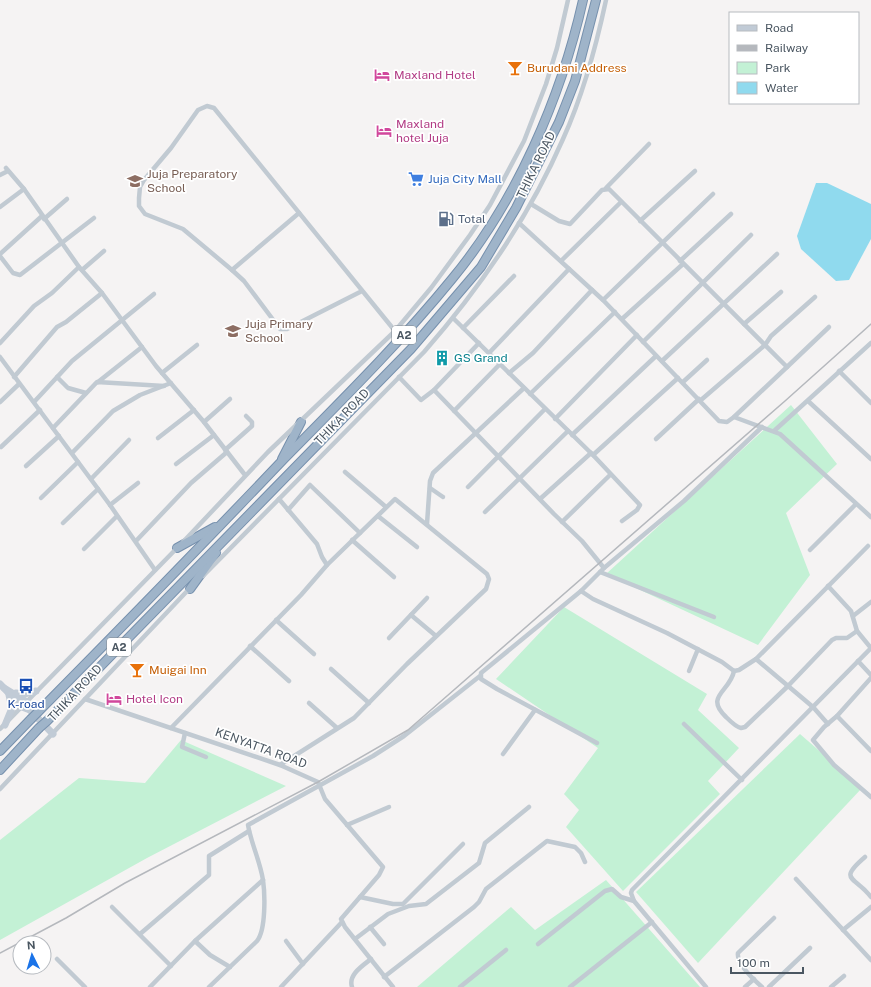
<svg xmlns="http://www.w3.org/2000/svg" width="871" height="987" font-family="'Public Sans',sans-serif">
	<rect width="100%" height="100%" fill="#f5f3f3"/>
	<!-- green -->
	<g fill="#c3f1d5">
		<polygon points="791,405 837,464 786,513 810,575 758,645 606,574"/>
		<polygon points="564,607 707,694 698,710 739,748 708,781 720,794 623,891 566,827 579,810 564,794 598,748 496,679"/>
		<polygon points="800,734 862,788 698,963 636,892"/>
		<polygon points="181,740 286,786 147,858 0,940 0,840 79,778 145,783"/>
		<polygon points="606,880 700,987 417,987 511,907 535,930"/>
	</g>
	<!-- water -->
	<polygon fill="#90daee" points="816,183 827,183 871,204 871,239 849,280 836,281 801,249 797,236"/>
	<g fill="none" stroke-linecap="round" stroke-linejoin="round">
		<defs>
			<g id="trunk">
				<polyline points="282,459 301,422"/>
				<polyline points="177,548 215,527"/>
				<polyline points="190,589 216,553"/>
				<path d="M38,712C119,630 200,547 280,463C339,403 399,344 452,279C516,202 561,98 583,0"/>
				<polyline points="47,721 411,349 481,267 516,208 559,122 575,81 596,0"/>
				<polyline points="0,751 31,719"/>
				<polyline points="0,770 39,728"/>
			</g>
		</defs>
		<!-- trunk casing -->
		<use href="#trunk" stroke="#7690ad" stroke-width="10"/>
		<!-- minor -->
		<g stroke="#c1cad2" stroke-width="4.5">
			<polyline points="6,168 24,189 79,267 102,293 156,366 204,422 245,475"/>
			<polyline points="0,175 8,171"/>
			<polyline points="606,188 649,144"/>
			<polyline points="0,207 24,189"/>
			<polyline points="44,219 67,199"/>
			<polyline points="640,221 695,171"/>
			<polyline points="519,223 603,300 719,421 727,422 734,417 787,367 609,189 602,190 570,224 559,221 531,204"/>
			<polyline points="0,254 42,216"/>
			<polyline points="0,256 13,273 20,275 94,218"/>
			<polyline points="561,261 621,202"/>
			<polyline points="680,261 731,214"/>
			<polyline points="82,270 104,251"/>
			<polyline points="232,270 299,213"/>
			<polyline points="362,291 287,329 280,329 244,281 232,270 183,229 145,214 139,206 139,198 140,187 144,180 171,148 198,110 207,106 214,108 395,331"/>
			<polyline points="603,300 713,194"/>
			<polyline points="453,318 593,455 640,505 637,510 622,521"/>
			<polyline points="622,319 683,264"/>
			<polyline points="744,324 781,292"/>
			<polyline points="463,328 514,276"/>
			<polyline points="643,342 751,235"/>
			<polyline points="0,343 34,306 52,293 79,267"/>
			<polyline points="489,353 569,269"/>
			<polyline points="0,357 110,505 155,570"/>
			<polyline points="662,361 777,254"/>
			<polyline points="787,367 829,327"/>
			<polyline points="839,371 871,403"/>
			<polyline points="162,373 197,345"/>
			<polyline points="509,373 533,353 592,290"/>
			<polyline points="14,377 57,327 66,322 102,293"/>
			<polyline points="57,377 68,388 86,393"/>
			<polyline points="399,377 421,400 434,390 554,514 582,541 604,568"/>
			<polyline points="98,382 142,347"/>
			<polyline points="683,382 707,360"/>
			<polyline points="434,390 479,343"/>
			<polyline points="530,394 615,312"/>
			<polyline points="701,400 765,345 771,336 815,297"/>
			<polyline points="808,401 871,459"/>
			<polyline points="0,402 19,384"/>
			<polyline points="34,402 72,361 154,294"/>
			<polyline points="454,411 500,364"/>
			<polyline points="734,417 780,434 871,517"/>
			<polyline points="555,419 637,335"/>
			<polyline points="204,422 230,399"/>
			<polyline points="53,428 97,382 164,386"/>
			<polyline points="774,431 871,343"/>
			<polyline points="572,435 656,356"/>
			<polyline points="158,438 194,410"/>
			<polyline points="656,439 699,399"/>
			<polyline points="1,447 40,410"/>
			<polyline points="225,450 252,426 252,422 246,416"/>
			<polyline points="72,453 113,411 140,395 171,383"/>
			<polyline points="593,455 678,378"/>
			<polyline points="176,464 214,435"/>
			<polyline points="26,466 59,436"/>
			<polyline points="345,472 386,507"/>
			<polyline points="91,479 129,440"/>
			<polyline points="468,487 545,409"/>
			<polyline points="430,488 443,497"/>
			<polyline points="41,498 78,462"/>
			<polyline points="540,499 591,453"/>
			<polyline points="110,505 138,483"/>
			<polyline points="288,510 310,485 360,533"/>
			<polyline points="485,512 568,431"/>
			<polyline points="378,516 417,547"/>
			<polyline points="562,522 610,475"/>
			<polyline points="63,523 98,489"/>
			<polyline points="427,524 430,481 433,473 524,388"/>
			<polyline points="352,540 394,577"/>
			<polyline points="136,541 191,483 227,452"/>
			<polyline points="183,542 268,452 395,331 431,288 470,235 490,205 524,141 546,84 557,48 568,0"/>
			<polyline points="84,549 117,516"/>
			<polyline points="810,550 856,504"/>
			<polyline points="600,572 714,617"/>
			<path d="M203,576L424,352C480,288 529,217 563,139C583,95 596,47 606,0"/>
			<polyline points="828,586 851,611 857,631 871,648"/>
			<polyline points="581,591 481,673 481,679 497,689 597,743"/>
			<polyline points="411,615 436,636"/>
			<polyline points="853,616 871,602"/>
			<polyline points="276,620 314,654"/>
			<polyline points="389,638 427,598"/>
			<polyline points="250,646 289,681"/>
			<polyline points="756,659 868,546"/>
			<polyline points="858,661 871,675"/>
			<polyline points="331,669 369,703"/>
			<polyline points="689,671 698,649"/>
			<polyline points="734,671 722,662 667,633 593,599 581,591 604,568 684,501 762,427"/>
			<path d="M734,671C730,692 704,696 726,717C730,721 736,727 741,728L745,727L788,686L832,640L836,638H847L857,631"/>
			<polyline points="734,671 739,670 756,659 813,707 828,724"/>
			<polyline points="85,699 280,765 318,782 325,799 383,867 379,875 341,919 345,927 393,987"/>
			<polyline points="309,703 337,728"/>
			<polyline points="837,716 871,678"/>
			<polyline points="684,724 742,780"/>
			<polyline points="171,728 301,595 327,565 322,557 317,544 279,499"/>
			<polyline points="0,729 178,547"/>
			<polyline points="185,733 182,747 206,757"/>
			<polyline points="871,751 837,716 824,727 813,740 834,765 871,797"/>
			<polyline points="503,754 535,710"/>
			<polyline points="280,765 354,718 407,664 486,589 489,579 487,574 395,499 327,565"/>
			<polyline points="0,789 190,588"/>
			<polyline points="347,825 389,807"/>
			<path d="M865,857C837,881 855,876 871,897"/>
			<polyline points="796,879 871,960"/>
			<polyline points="360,897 393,904 403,904 463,844"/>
			<polyline points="112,907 171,966"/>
			<polyline points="370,927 384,944"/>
			<polyline points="843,930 871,907"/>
			<polyline points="140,934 209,875 209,856 249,831"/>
			<polyline points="355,939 388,914 409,906 426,904 479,863 485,843 529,807"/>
			<polyline points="195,941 210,955 230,967"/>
			<polyline points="286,941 303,964"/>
			<polyline points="538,944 605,891 612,889 621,897 634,901"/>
			<polyline points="57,959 85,987"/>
			<polyline points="384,977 474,907 479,902 486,889 547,841 575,847 581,853 585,862"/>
			<polyline points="150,987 195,941 263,880"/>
			<path d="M209,987L257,941C266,930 265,894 263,880C260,861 251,843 248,825L373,756L404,736L480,676"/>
			<polyline points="281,987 342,922"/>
			<path d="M352,987C348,975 362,966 371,959"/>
			<polyline points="460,987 506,950"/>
			<polyline points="570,987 652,922"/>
			<polyline points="706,987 634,901 631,893 632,890 871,648"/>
			<polyline points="745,987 754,979"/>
			<path d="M762,987C754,980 736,964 738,953L774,918"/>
			<polyline points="769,987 810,948"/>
			<polyline points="831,987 844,976"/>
		</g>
		<!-- secondary -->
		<g stroke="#c1cbd6" stroke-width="7">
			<polyline points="0,684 22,707 30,710"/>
			<polyline points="4,688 27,702 30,710 53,734"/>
			<polyline points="16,693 24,694 36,691"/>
			<polyline points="5,725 12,708 9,695"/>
		</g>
		<!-- trunk -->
		<use href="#trunk" stroke="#9fb4c9" stroke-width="8"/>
		<!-- rail -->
		<polyline stroke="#b5b8bd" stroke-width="1.5" points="0,953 66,918 125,883 318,782 408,730 785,401 871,324"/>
		<defs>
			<g id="trunk-bridge">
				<polyline points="31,719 38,712"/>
				<polyline points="39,728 47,721"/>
			</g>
		</defs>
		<!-- trunk-bridge casing -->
		<use href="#trunk-bridge" stroke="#7690ad" stroke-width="10" stroke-linecap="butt"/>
		<!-- trunk-bridge -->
		<use href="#trunk-bridge" stroke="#9fb4c9" stroke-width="8"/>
	</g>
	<!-- icons -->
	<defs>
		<symbol id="bar-bare" viewBox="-9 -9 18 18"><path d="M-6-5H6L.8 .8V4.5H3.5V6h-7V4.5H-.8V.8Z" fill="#e8710a" stroke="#fff" stroke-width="2.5" paint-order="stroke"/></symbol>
		<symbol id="hotel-bare" viewBox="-9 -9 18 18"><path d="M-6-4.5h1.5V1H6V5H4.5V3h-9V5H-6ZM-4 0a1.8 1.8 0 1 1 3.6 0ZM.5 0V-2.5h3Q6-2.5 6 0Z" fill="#d1479c" stroke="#fff" stroke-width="2.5" paint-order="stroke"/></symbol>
		<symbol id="supermarket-bare" viewBox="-9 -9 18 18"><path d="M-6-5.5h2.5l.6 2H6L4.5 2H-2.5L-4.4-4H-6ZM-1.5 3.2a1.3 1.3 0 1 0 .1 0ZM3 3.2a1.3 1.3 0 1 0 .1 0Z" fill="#3f7fe0" stroke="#fff" stroke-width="2.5" paint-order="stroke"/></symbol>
		<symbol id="school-bare" viewBox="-9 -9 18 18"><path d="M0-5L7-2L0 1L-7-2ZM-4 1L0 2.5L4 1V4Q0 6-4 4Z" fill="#8d6e63" stroke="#fff" stroke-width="2.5" paint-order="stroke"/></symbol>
		<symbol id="fuel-bare" viewBox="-9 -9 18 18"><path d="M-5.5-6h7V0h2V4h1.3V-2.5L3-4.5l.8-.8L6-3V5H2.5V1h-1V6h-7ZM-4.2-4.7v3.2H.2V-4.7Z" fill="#5c6f8a" stroke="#fff" stroke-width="2.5" paint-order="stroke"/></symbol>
		<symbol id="building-bare" viewBox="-9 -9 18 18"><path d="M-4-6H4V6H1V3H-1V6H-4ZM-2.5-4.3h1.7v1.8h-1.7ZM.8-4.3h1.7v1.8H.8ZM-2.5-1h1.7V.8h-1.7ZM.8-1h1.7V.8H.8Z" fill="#0f9aa8" stroke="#fff" stroke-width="2.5" paint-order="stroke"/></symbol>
		<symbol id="bus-bare" viewBox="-9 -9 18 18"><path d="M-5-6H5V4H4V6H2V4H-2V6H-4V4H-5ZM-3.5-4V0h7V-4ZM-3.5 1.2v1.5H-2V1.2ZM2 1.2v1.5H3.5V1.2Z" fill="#1a4fb4" stroke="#fff" stroke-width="2.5" paint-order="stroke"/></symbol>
	</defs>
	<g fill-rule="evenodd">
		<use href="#bar-bare" x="504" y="57" width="22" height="22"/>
		<use href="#hotel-bare" x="371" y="64" width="22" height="22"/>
		<use href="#hotel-bare" x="373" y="120" width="22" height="22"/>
		<use href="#supermarket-bare" x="405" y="168" width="22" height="22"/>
		<use href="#school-bare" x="124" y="170" width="22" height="22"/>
		<use href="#fuel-bare" x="435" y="208" width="22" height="22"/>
		<use href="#school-bare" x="222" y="320" width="22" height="22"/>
		<use href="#building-bare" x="431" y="347" width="22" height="22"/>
		<use href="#bar-bare" x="126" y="659" width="22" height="22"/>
		<use href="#bus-bare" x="15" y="675" width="22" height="22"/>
		<use href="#hotel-bare" x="103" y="688" width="22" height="22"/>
	</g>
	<g text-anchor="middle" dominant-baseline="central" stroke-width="3.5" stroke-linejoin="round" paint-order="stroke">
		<!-- shield labels -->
		<g fill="#fff" stroke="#808990" stroke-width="1">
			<rect x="392" y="326" width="24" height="18" rx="3"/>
			<rect x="107" y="638" width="24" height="18" rx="3"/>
		</g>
		<g font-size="11" font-weight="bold" fill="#4a5661">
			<text x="404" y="335">A2</text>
			<text x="119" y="647">A2</text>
		</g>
		<!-- food labels -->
		<g font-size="12" fill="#c56008" stroke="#fff" text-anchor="start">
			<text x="527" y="68">Burudani Address</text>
			<text x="149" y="670">Muigai Inn</text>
		</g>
		<!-- hotel labels -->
		<g font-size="12" fill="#b23c85" stroke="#fff" text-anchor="start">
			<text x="394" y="75">Maxland Hotel</text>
			<text x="396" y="124">Maxland<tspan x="396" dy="14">hotel Juja</tspan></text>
			<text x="126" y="699">Hotel Icon</text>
		</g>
		<!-- street labels -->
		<g font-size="12" fill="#4a5661" stroke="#fff">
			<text transform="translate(536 165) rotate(-64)">THIKA ROAD</text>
			<text transform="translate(342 417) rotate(-46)">THIKA ROAD</text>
			<text transform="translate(75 693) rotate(-47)">THIKA ROAD</text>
			<text transform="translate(261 748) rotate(20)">KENYATTA ROAD</text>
		</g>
		<!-- education labels -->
		<g font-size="12" fill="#785e54" stroke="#fff" text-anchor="start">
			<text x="147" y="174">Juja Preparatory<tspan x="147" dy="14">School</tspan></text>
			<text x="245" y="324">Juja Primary<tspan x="245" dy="14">School</tspan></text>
		</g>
		<!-- shop labels -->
		<g font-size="12" fill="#366cbe" stroke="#fff" text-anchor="start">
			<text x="428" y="179">Juja City Mall</text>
		</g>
		<!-- service labels -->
		<g font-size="12" fill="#4e5e75" stroke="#fff" text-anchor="start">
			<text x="458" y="219">Total</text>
		</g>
		<!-- culture labels -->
		<g font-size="12" fill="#0d838f" stroke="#fff" text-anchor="start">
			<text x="454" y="358">GS Grand</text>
		</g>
		<!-- transit labels -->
		<g font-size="12" fill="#164399" stroke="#fff">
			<text x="26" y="704">K-road</text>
		</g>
	</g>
	<!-- legend -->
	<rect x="729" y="12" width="130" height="92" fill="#ffffff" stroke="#b7bbc0"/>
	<rect x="737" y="25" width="20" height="6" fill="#c1cbd6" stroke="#b7bbc0"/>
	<text x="765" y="32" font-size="12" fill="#4a5661">Road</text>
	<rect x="737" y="45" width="20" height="6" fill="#b5b8bd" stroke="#b7bbc0"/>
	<text x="765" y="52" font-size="12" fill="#4a5661">Railway</text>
	<rect x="737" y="62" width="20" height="12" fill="#c3f1d5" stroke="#b7bbc0"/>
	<text x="765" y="72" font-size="12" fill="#4a5661">Park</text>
	<rect x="737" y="82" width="20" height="12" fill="#90daee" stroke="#b7bbc0"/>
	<text x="765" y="92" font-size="12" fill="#4a5661">Water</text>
	<!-- north arrow -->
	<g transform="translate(32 955) rotate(355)"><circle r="19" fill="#ffffff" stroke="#b7bbc0"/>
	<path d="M0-3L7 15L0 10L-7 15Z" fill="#1a73e8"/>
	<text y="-6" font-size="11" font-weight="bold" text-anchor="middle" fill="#4a5661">N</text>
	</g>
	<!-- scale -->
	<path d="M731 967v6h72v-6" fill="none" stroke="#4a5661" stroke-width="2"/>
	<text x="737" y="967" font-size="12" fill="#4a5661" stroke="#ffffff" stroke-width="3" paint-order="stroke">100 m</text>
</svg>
